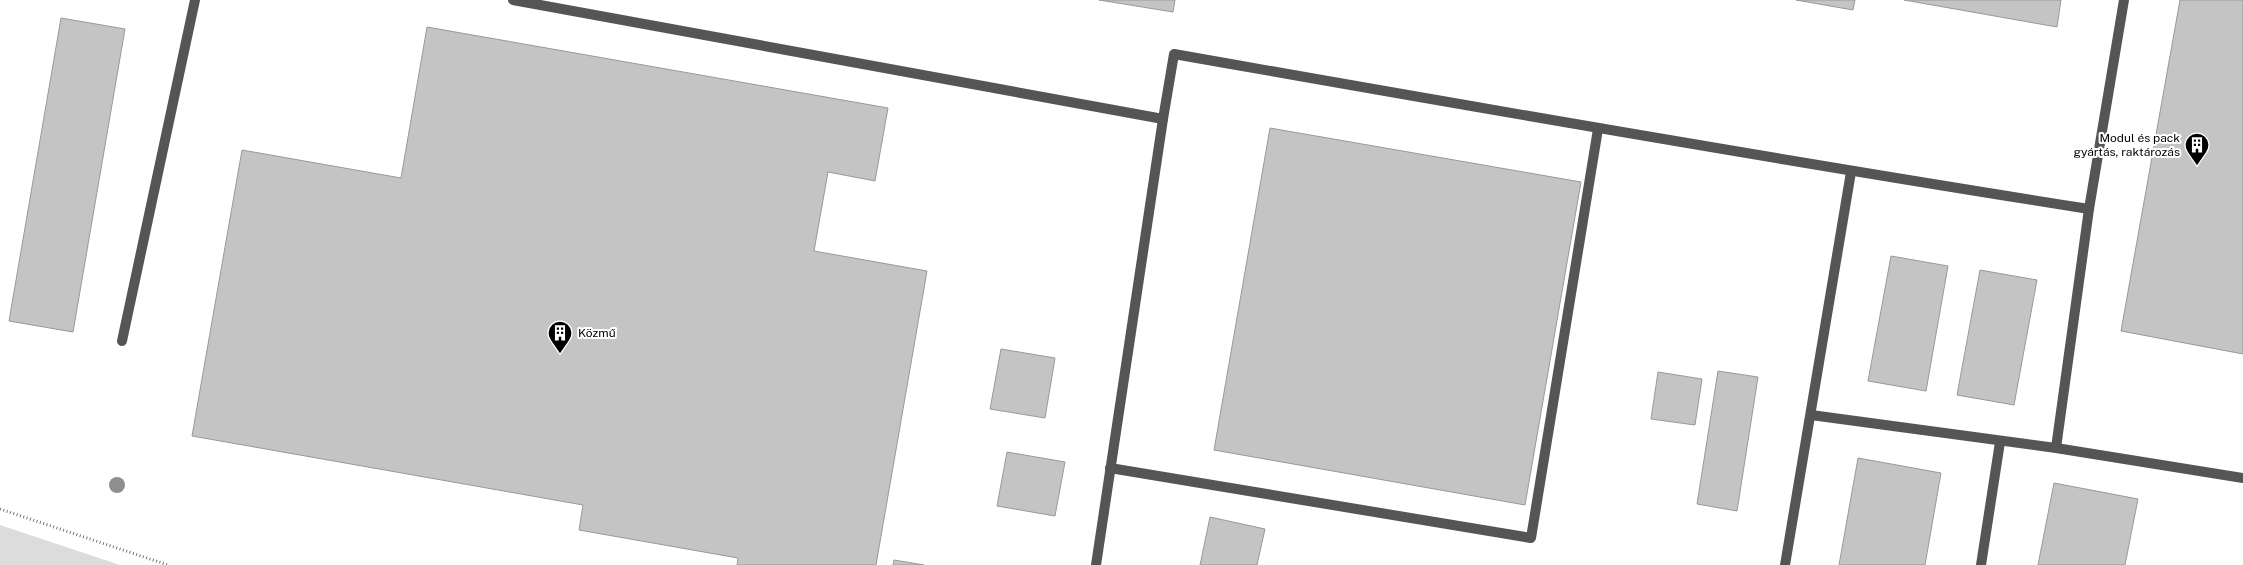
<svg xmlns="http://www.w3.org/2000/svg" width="2243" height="565" font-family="'Public Sans',sans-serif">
	<rect width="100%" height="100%" fill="#fff"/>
	<!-- green -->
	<polygon fill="#dcdcdc" points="0,525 120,565 0,565"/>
	<!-- building -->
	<g fill="#c4c4c4" stroke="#999">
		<polygon points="1099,0 1175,0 1173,12"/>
		<polygon points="1796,0 1855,0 1853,10"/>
		<polygon points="1904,0 2061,0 2057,27"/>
		<polygon points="2180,0 2243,0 2243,354 2121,331"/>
		<polygon points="61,18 125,29 73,332 9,321"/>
		<polygon points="427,27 888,108 875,181 828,172 814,251 927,271 876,565 737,565 738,558 579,530 583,505 192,436 242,150 401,178"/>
		<polygon points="1270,128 1581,182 1525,505 1214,450"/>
		<polygon points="1891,256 1948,266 1926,391 1868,381"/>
		<polygon points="1980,270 2037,280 2014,405 1957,395"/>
		<polygon points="1001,349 1055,358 1045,418 990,409"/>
		<polygon points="1718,371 1758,377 1737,511 1697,504"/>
		<polygon points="1658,372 1702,379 1695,425 1651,419"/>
		<polygon points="1007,452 1065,462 1055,516 997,506"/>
		<polygon points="1858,458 1941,473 1925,565 1839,565"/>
		<polygon points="2054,483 2138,499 2125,565 2038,565"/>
		<polygon points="1210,517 1265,529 1257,565 1200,565"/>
		<polygon points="894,560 924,565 893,565"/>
	</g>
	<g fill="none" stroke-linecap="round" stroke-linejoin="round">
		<!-- path -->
		<polyline stroke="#777" stroke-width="3" stroke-dasharray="1 2.5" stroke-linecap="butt" points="0,509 168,565"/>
		<!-- lane -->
		<g stroke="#555" stroke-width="10">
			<path d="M513,0L1163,119L1174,54C1479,108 1784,161 2089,209"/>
			<polyline points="122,341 195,0"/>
			<polyline points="1811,415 2056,448 2243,478"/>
			<polyline points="2056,448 2089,209 2124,0"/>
			<polyline points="1110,468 1531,538 1598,129"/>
			<polyline points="1096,565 1163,119"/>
			<polyline points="1785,565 1851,172"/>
			<polyline points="1981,565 2000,442"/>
		</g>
	</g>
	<!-- trees -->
	<circle fill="#8f8f8f" cx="117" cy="485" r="8"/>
	<!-- icons -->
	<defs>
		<symbol id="building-pin" viewBox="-11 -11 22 30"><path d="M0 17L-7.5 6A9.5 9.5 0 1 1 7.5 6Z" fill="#000" stroke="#fff"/><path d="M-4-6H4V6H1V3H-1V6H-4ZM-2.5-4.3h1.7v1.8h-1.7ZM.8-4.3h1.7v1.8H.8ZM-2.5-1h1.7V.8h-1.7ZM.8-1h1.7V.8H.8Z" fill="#fff"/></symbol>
	</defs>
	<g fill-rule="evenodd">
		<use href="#building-pin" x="2183" y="131" width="28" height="38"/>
		<use href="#building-pin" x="546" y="319" width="28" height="38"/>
	</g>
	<g text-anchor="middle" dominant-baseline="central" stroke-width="4" stroke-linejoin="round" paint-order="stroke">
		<!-- poi labels -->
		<g font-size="12" fill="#000" stroke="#fff" text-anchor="end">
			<text x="2180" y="138">Modul és pack<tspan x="2180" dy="14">gyártás, raktározás</tspan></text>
			<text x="578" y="333" text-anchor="start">Közmű</text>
		</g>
	</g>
</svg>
